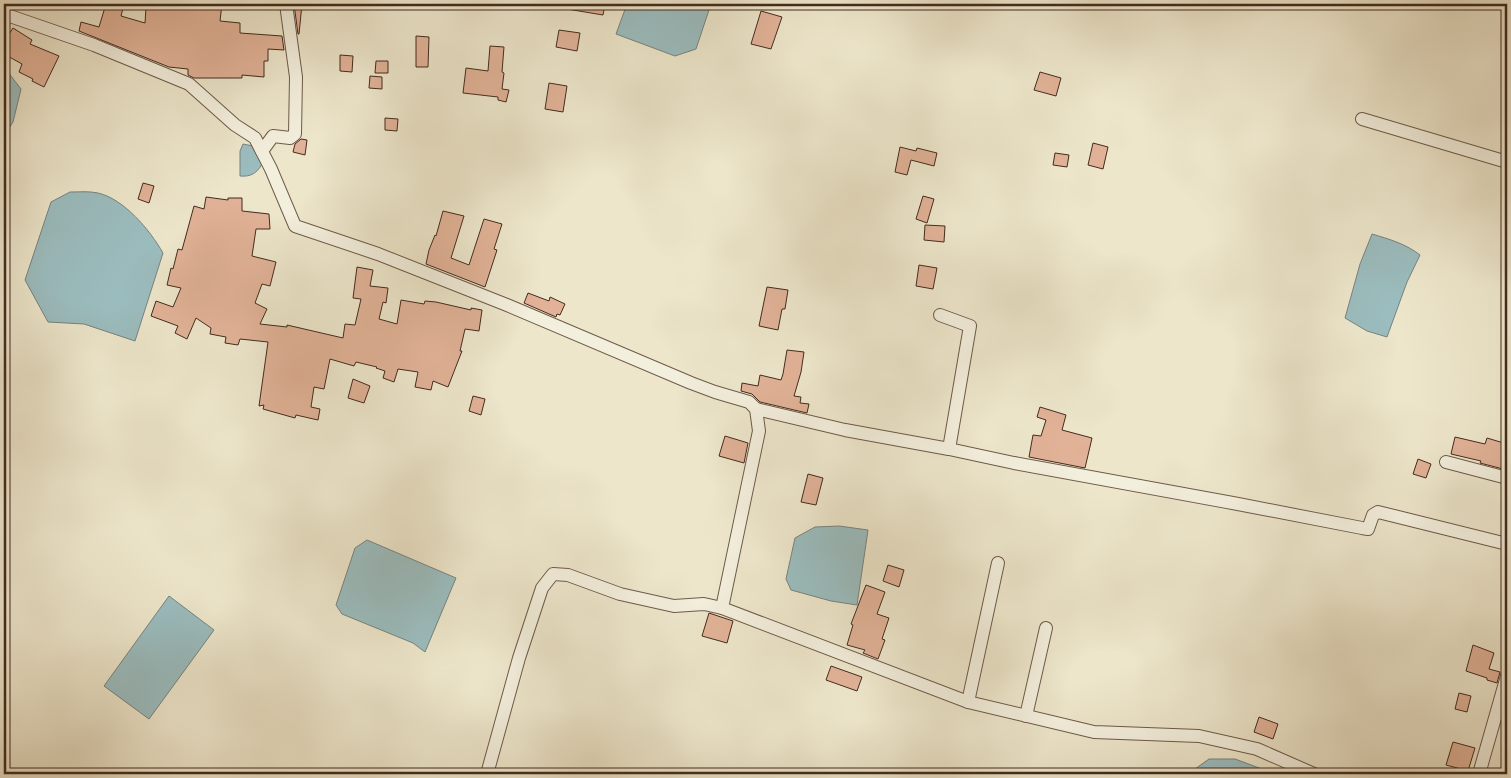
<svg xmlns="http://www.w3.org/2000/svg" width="1511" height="778" font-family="'IM FELL Double Pica',serif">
	<rect width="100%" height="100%" fill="#ede6cb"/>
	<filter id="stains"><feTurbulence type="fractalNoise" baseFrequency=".004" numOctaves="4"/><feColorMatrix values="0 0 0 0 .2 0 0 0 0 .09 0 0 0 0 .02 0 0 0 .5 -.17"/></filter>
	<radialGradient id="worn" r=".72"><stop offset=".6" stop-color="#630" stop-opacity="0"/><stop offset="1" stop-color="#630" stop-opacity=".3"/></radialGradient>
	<!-- water -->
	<g fill="#9bbdbf" stroke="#78837f">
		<polygon points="627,4 711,4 696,49 675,56 616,34"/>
		<polygon points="4,67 21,89 13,122 4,136"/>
		<path d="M243,144L253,146L262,164C257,173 251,177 240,176V151Z"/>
		<path d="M70,192C79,192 89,191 98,193C124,199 150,230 163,253L135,341L84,324L48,322L25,280L51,202Z"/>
		<path d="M1372,234C1389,239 1406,244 1420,255L1407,282L1387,337L1367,331L1345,318L1360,264Z"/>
		<polygon points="839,526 868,530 857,605 831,601 791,590 786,579 795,538 815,527"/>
		<polygon points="367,540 456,578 425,652 413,643 342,614 336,605 355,548"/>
		<polygon points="169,596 214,630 149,719 104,686"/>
		<polygon points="1209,759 1235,759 1270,772 1273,774 1188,774"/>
	</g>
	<!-- building -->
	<g fill="#e1b297" stroke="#432b1e">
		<polygon points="106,4 124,4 121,16 145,23 146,8 159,8 159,4 222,4 220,21 240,23 240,33 282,36 284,50 268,49 268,61 264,61 264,77 242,75 242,78 194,78 188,75 188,69 169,67 79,31 81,22 99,27"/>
		<polygon points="294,4 302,4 299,34 298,34"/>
		<polygon points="567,4 605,4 603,15 567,9"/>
		<polygon points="761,11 782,17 771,49 751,44"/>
		<polygon points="13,28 32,40 30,44 59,56 44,87 32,81 33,79 19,72 22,64 4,54 4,42"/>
		<polygon points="559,30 580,33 577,51 556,47"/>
		<polygon points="416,36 429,37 428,67 416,67"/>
		<polygon points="490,46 504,47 502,72 504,73 502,89 509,90 506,102 498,100 498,97 463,93 466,68 488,71"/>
		<polygon points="340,55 353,56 352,72 340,71"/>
		<polygon points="376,61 388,61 388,73 375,73"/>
		<polygon points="1040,72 1061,78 1056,96 1034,90"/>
		<polygon points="370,76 382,77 382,89 369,88"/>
		<polygon points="549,83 567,86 563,112 545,109"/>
		<polygon points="385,118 398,119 397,131 385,130"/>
		<polygon points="301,139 307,140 305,155 293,152 295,144"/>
		<polygon points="1093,143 1108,147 1103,169 1088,165"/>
		<polygon points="900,147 916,151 917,148 937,153 934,166 911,160 907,175 895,172"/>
		<polygon points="1055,153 1069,155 1067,167 1053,165"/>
		<polygon points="143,183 154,186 149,203 138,199"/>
		<polygon points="923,196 934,199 927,223 916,219"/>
		<polygon points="206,197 228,200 228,198 242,198 242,211 269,214 270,229 256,229 252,256 276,262 270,286 262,284 255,303 267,309 260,324 287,327 287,325 343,338 345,324 355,325 361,299 353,298 357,267 373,270 370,286 388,288 386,303 383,302 379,319 397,324 401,300 424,304 425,301 436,302 471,310 471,308 482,310 479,331 465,329 460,351 462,351 448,387 433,381 431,390 415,387 418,372 398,369 394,382 383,378 385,371 376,368 377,367 356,362 354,366 330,359 324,389 314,387 311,407 320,409 318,420 296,415 295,418 263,409 264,405 259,406 268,342 240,339 238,345 225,343 226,337 210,334 211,328 196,318 187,339 175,333 178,326 151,316 156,301 173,307 181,288 167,285 171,268 173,269 178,249 182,250 194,206 204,209"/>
		<polygon points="443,211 464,216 451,258 469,265 484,219 502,224 494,249 497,250 485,287 426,264 429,250 435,235 436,236"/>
		<polygon points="925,225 945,226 944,242 924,240"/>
		<polygon points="919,265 937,268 933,289 916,286"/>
		<polygon points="767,287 788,290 785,309 782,309 778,330 759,326"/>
		<polygon points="528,293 549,301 550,297 565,304 560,315 557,314 556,317 524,303"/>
		<polygon points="787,350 804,352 801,372 794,396 801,397 800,403 809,404 807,413 760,402 752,394 741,391 742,383 758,386 760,375 781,380 783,374"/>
		<polygon points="353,379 370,386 364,403 348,398"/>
		<polygon points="473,396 485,399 481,415 469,411"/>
		<polygon points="1040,407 1066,415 1062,430 1092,438 1085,468 1029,457 1033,435 1041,436 1046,420 1037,417"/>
		<polygon points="725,436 748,443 744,463 719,456"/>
		<polygon points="1455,437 1485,444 1487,438 1507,444 1507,457 1503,469 1480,463 1481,461 1451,454"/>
		<polygon points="1418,459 1431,464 1426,478 1413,474"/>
		<polygon points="808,474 823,478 816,505 801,502"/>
		<polygon points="888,565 904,570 899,587 883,581"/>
		<polygon points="866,585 885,592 877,614 889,618 882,639 885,640 878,659 863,653 865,650 847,645 853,625 851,624"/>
		<polygon points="709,613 733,621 727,643 702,636"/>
		<polygon points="1473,645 1494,653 1489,669 1500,672 1497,683 1487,680 1487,678 1466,671"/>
		<polygon points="831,666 862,677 857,691 826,680"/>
		<polygon points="1459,693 1471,696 1467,712 1455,709"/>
		<polygon points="1259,717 1278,724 1273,739 1254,732"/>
		<polygon points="1453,742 1475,748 1468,771 1446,765"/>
	</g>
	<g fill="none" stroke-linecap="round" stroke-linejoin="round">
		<defs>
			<g id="minor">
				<polyline points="4,14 94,45 189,84 235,125 255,138 271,169 295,226 378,254 507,305 691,383 715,392 749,402 756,409 759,431 722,608 968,702 1094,732 1199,736 1257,749 1314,774"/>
				<polyline points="1362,119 1507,162"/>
				<polyline points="262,151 273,136 290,138 295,134 296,77 286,4"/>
				<polyline points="940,315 970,326 949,449"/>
				<polyline points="756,409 845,430 949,449 1014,463 1238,504 1362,528 1368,529 1373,515 1378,512 1507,544"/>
				<polyline points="1446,462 1507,478"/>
				<polyline points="968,702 998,563"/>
				<polyline points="1026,716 1046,628"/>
				<polyline points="487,774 519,658 542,588 553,574 568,575 620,594 674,606 704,604 722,608"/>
				<polyline points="1479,774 1507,676"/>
			</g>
		</defs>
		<!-- minor casing -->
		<use href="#minor" stroke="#6e5a49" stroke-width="14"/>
		<!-- minor -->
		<use href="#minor" stroke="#f3efdd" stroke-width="12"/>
	</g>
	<!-- margin -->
	<rect width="1511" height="778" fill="none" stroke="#ede6cb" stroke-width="20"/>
	<rect x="5" y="5" width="1501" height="768" fill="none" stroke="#432b1e" stroke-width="2.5"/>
	<rect x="10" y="10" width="1491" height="758" fill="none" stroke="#432b1e"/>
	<rect width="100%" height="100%" filter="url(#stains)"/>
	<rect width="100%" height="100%" fill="url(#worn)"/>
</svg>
